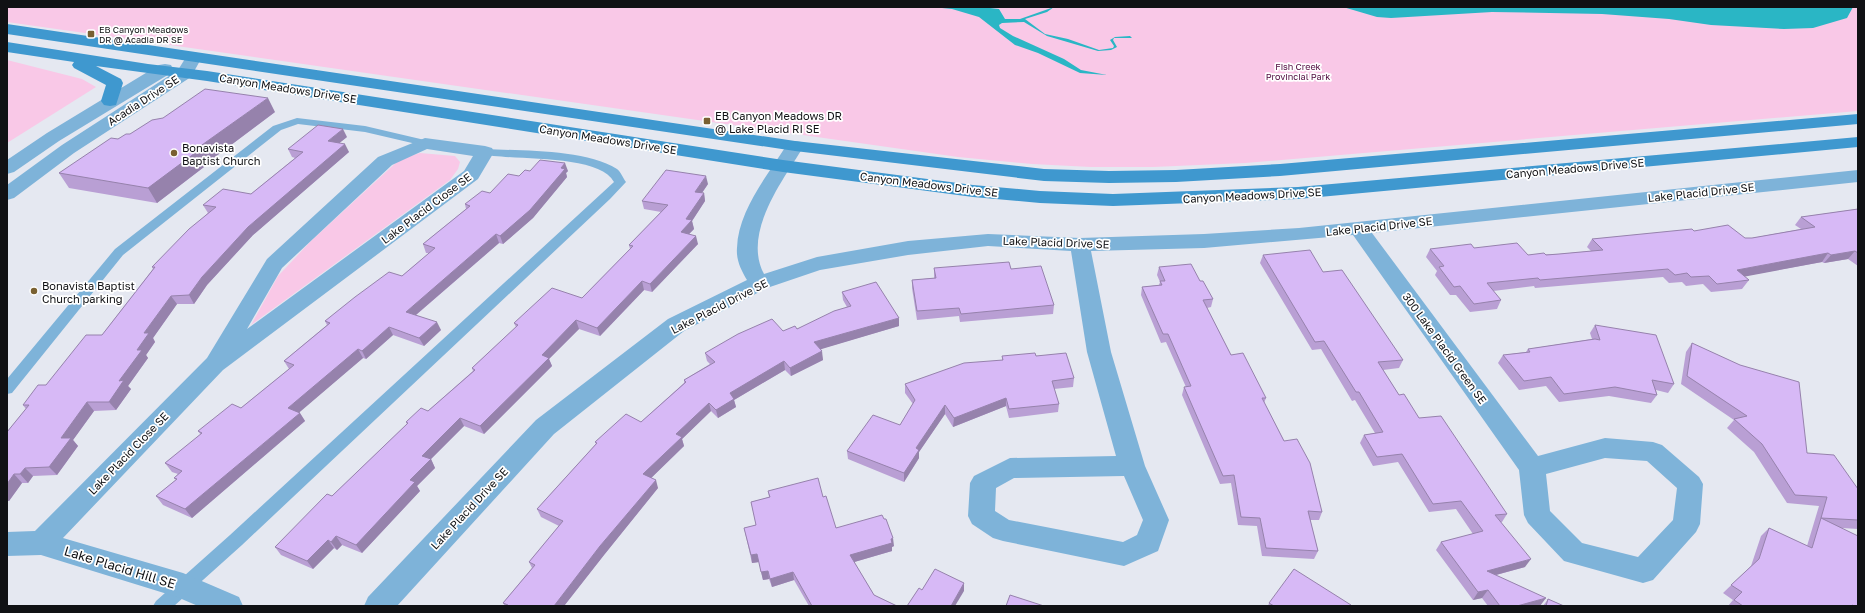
<svg xmlns="http://www.w3.org/2000/svg" width="1865" height="613" font-family="'Golos Text',sans-serif">
	<rect width="100%" height="100%" fill="#e5e8f1"/>
	<!-- green -->
	<g fill="#f9c8e7">
		<polygon points="7,7 1858,7 1858,111 1245,163 1153,167 1091,167 1032,164 958,157 7,22"/>
		<polygon points="7,60 82,79 96,87 7,143"/>
		<polygon points="420,153 455,156 460,162 458,169 450,180 251,325 278,276 311,241 400,159"/>
	</g>
	<!-- water -->
	<g fill="#2ab6c5">
		<polygon points="932,7 981,7 999,9 1005,19 1020,19 1054,7 1047,12 1025,19 1045,34 1068,39 1099,50 1113,48 1114,46 1110,40 1115,37 1130,36 1132,38 1114,38 1113,40 1117,47 1111,50 1098,51 1047,36 1024,22 1002,23 999,25 1000,28 1013,36 1064,59 1081,70 1107,75 1080,73 1038,53 1015,45 979,17 952,9"/>
		<polygon points="1343,7 1853,7 1847,18 1813,28 1784,29 1711,25 1669,19 1602,14 1492,12 1391,18 1377,17"/>
	</g>
	<g fill="none" stroke-linecap="round" stroke-linejoin="round">
		<!-- service -->
		<g fill="#7eb3d9" fill-rule="evenodd">
			<polygon points="297,118 365,126 429,141 430,143 425,146 365,132 298,124 281,130 123,255 12,393 7,394 7,379 115,249 273,126"/>
			<path d="M485,149C522,151 585,149 617,169C621,172 623,178 626,182L610,199L242,545L174,606H153L156,601L230,535L614,182C599,153 510,161 481,154L480,152Z"/>
		</g>
		<!-- minor -->
		<g fill="#7eb3d9" fill-rule="evenodd">
			<path d="M425,138L485,146L492,148L494,152L478,179L223,370L63,538L183,573L239,597L243,606H198L177,597L41,555L7,556V532L35,531L207,358L267,259L378,157ZM427,149L473,156L464,171L247,329L282,268L392,165Z"/>
			<path d="M795,141L801,142L804,146C783,180 742,233 764,274L817,257L908,241L988,234L1080,238L1204,234L1299,228L1858,170V182L1372,233L1538,456L1605,438L1653,442L1662,445L1699,477L1703,484L1700,524L1696,532L1653,580L1643,583L1564,561L1528,523L1524,515L1519,470L1353,235L1204,248L1091,251L1111,352L1145,466L1169,520L1158,551L1124,566L1003,541L993,538L972,524L968,516L970,483L974,476L1010,458L1116,456L1087,352L1071,251L988,246L908,255L820,270L767,288L684,331L554,434L397,606H364L368,597L536,420L668,319L747,280C741,270 736,260 737,248C738,211 767,176 786,146L789,142ZM1605,458L1647,461L1677,488L1673,520L1638,557L1582,543L1550,511L1546,474ZM1124,476L1143,520L1137,535L1123,542L1009,520L995,511L996,488L1014,478Z"/>
		</g>
		<!-- tertiary -->
		<g fill="#7eb3d9" fill-rule="evenodd">
			<polygon points="194,52 200,54 202,57 191,77 74,153 14,198 7,200 7,185 62,145 178,70 188,54"/>
			<polygon points="165,64 171,65 173,69 171,73 59,141 14,172 7,174 7,160 47,133 159,65"/>
		</g>
		<!-- secondary -->
		<g fill="#3f98cf" fill-rule="evenodd">
			<polygon points="7,24 795,141 1044,169 1109,171 1176,170 1280,164 1858,114 1858,124 1280,176 1176,182 1109,183 1044,181 795,151 7,34"/>
			<polygon points="7,42 148,64 207,71 783,160 973,185 1040,191 1113,194 1298,187 1858,137 1858,147 1298,199 1113,206 1040,203 973,197 783,172 207,81 96,66 121,79 123,83 116,105 110,106 104,105 101,101 106,85 74,68 72,65 74,62 7,52"/>
		</g>
	</g>
	<!-- wall -->
	<g fill="#b99fd4">
		<polygon points="275,112 203,166 204,167 157,203 69,188 59,173 118,139 130,134"/>
		<polygon points="347,137 339,143 349,152 253,235 207,285 194,304 177,304 153,338 155,342 146,355 148,358 128,386 131,389 116,410 94,411 73,440 78,446 57,475 33,476 28,483 22,483 9,501 7,501 7,432 26,409 23,405 46,385 102,335 153,269 152,267 208,213 203,205 251,194 295,158 292,157 288,149"/>
		<polygon points="530,171 568,171 566,173 567,177 533,218 503,244 499,243 416,315 441,330 424,346 393,335 366,359 363,358 299,412 305,421 192,518 163,505 156,496 176,480 174,478 178,474 172,472 165,463 201,435 198,431 241,408 289,369 284,361 327,325 325,321 402,276 429,253 426,253 423,244 466,209 465,204 490,193 519,176"/>
		<polygon points="708,184 702,193 704,193 705,201 692,221 694,229 689,234 698,244 652,292 644,290 600,336 579,329 549,359 552,366 484,434 464,426 431,459 435,468 417,486 420,491 362,553 342,545 337,550 334,548 313,569 281,555 275,547 332,496 407,424 406,422 428,411 473,371 472,368 516,327 514,323 582,298 630,249 629,245 661,212 644,209 642,201"/>
		<polygon points="1858,209 1858,266 1848,259 1824,263 1822,262 1744,276 1749,280 1742,289 1711,292 1703,284 1686,286 1682,282 1669,283 1663,277 1535,288 1534,286 1493,291 1501,300 1497,309 1470,312 1456,295 1450,295 1435,275 1437,271 1426,257 1430,249 1474,248 1528,255 1559,254 1591,251 1587,247 1592,239 1694,231 1745,238 1752,238 1801,229 1795,225 1801,217"/>
		<polygon points="1263,255 1323,272 1403,360 1399,368 1383,370 1399,395 1419,418 1507,514 1502,522 1501,522 1525,567 1496,575 1540,606 1488,606 1482,598 1473,600 1436,550 1441,542 1473,534 1456,509 1429,512 1398,462 1373,466 1360,443 1364,435 1375,433 1355,400 1352,401 1321,349 1312,350 1260,263"/>
		<polygon points="1159,267 1200,281 1213,299 1211,307 1207,308 1231,355 1266,398 1264,403 1322,512 1319,520 1310,520 1318,551 1314,559 1262,556 1257,526 1238,525 1231,483 1220,484 1182,395 1184,387 1186,387 1166,342 1161,343 1141,295 1142,287 1159,285 1160,282 1157,275"/>
		<polygon points="934,268 1011,269 1054,305 1053,314 960,322 959,316 917,320 912,288 912,280 934,278"/>
		<polygon points="842,292 899,326 820,349 823,360 791,376 785,370 734,400 736,407 718,418 711,411 682,439 684,446 651,478 658,488 604,555 564,606 505,606 503,603 532,568 529,562 559,526 541,517 537,509 596,444 595,442 641,422 684,383 684,380 710,364 707,361 705,353 783,331 797,329 847,307 843,300"/>
		<polygon points="1595,325 1674,384 1668,393 1656,390 1657,395 1651,403 1609,396 1559,402 1546,386 1519,390 1498,363 1503,355 1526,352 1528,349 1592,339 1590,333"/>
		<polygon points="1692,343 1807,453 1858,489 1858,529 1842,528 1858,606 1728,606 1733,600 1723,593 1751,566 1761,536 1769,528 1807,546 1819,506 1787,503 1754,452 1727,428 1734,420 1681,384 1686,352"/>
		<polygon points="1002,356 1036,356 1074,378 1073,387 1054,389 1059,404 1058,412 1009,418 1006,406 953,427 945,414 919,452 919,458 904,482 848,459 847,451 900,425 913,404 905,393 905,384 1002,360"/>
		<polygon points="768,491 823,497 836,528 894,546 892,547 892,551 854,562 874,595 897,606 809,606 794,580 772,587 769,579 763,580 759,562 752,563 744,528 756,525 751,502 769,497"/>
		<polygon points="1548,599 1564,606 1543,606"/>
		<polygon points="1269,603 1351,606 1268,606"/>
	</g>
	<!-- shaded-wall -->
	<g fill="#9682ac">
		<polygon points="268,98 275,112 203,166 204,167 157,203 148,188 192,152"/>
		<polygon points="343,129 347,137 332,149 328,141"/>
		<polygon points="345,144 349,152 253,235 207,285 194,304 189,295 202,277 248,227"/>
		<polygon points="565,163 568,171 566,173 567,177 533,218 503,244 500,236"/>
		<polygon points="706,176 708,184 697,200 695,192"/>
		<polygon points="704,193 705,201 692,221 694,229 683,240 681,232 686,219"/>
		<polygon points="496,234 499,243 410,320 406,312"/>
		<polygon points="696,236 698,244 652,292 650,284"/>
		<polygon points="1855,251 1848,259 1824,263 1831,255"/>
		<polygon points="1828,253 1822,262 1732,279 1737,270"/>
		<polygon points="642,281 644,290 600,336 597,328"/>
		<polygon points="171,296 177,304 153,338 155,342 146,355 148,358 128,386 131,389 116,410 109,402 119,381 137,350 144,333"/>
		<polygon points="899,318 899,326 815,351 814,342"/>
		<polygon points="576,320 579,329 549,359 552,366 484,434 480,426 542,355"/>
		<polygon points="437,322 441,330 424,346 419,338"/>
		<polygon points="389,327 393,335 366,359 362,351"/>
		<polygon points="358,349 363,358 294,417 288,408"/>
		<polygon points="822,351 823,360 791,376 790,368"/>
		<polygon points="784,361 785,370 734,400 736,407 718,418 716,410 730,393"/>
		<polygon points="1006,398 1006,406 953,427 954,418"/>
		<polygon points="87,402 94,411 73,440 78,446 57,475 49,467 61,438"/>
		<polygon points="709,403 711,411 682,439 684,446 646,483 643,474 676,434"/>
		<polygon points="945,405 945,414 919,452 919,458 904,482 904,473 916,448"/>
		<polygon points="300,413 305,421 192,518 185,509"/>
		<polygon points="460,418 464,426 431,459 435,468 417,486 420,491 362,553 356,545 410,480 422,456"/>
		<polygon points="25,468 33,476 28,483 20,474"/>
		<polygon points="14,474 22,483 9,501 7,500 7,484"/>
		<polygon points="656,480 658,488 604,555 564,606 554,606 600,546"/>
		<polygon points="336,536 342,545 337,550 331,542"/>
		<polygon points="893,538 894,546 892,547 892,551 851,563 850,555"/>
		<polygon points="328,540 334,548 313,569 307,561"/>
		<polygon points="757,554 759,562 752,563 751,555"/>
		<polygon points="1531,559 1525,567 1481,579 1487,571"/>
		<polygon points="768,571 769,579 763,580 761,572"/>
		<polygon points="793,572 794,580 772,587 770,579"/>
		<polygon points="964,583 964,591 955,606 951,606"/>
		<polygon points="1488,590 1482,598 1473,600 1478,592"/>
		<polygon points="1546,598 1540,606 1517,606"/>
	</g>
	<!-- building -->
	<g fill="#d7b9f6" stroke="#9682ac">
		<polygon points="205,89 268,98 192,152 195,153 148,188 59,173 111,138 118,139 126,134 130,134 152,120 163,118"/>
		<polygon points="318,125 343,129 328,141 345,144 248,227 202,277 189,295 171,296 144,333 149,333 137,350 142,350 119,381 124,380 109,402 87,402 61,438 71,438 49,467 25,468 20,474 14,474 7,484 7,432 29,405 23,405 38,385 46,385 86,335 102,335 155,267 152,267 189,229 216,207 203,205 223,189 251,194 303,152 288,149"/>
		<polygon points="540,160 565,163 561,168 565,169 530,210 500,236 496,234 406,312 437,322 419,338 389,327 362,351 358,349 288,408 300,413 185,509 156,496 177,479 174,478 182,471 165,463 202,433 198,431 232,404 241,408 294,365 284,361 330,323 325,321 355,297 389,272 402,276 435,248 423,244 470,206 465,204 482,191 490,193 508,174 519,176 525,170 530,171"/>
		<polygon points="666,170 706,176 695,192 704,193 686,219 692,220 681,232 696,236 650,284 642,281 597,328 576,320 542,355 549,358 480,426 460,418 422,456 431,459 410,480 415,482 356,545 336,536 331,542 328,540 307,561 275,547 327,494 332,496 408,423 406,422 421,408 428,411 475,370 472,368 518,325 514,323 552,288 582,298 633,246 629,245 668,205 642,201"/>
		<polygon points="1858,209 1858,253 1855,251 1831,255 1828,253 1737,270 1749,280 1717,284 1709,276 1691,277 1687,273 1675,275 1668,269 1540,280 1538,278 1487,283 1501,300 1474,304 1460,286 1454,287 1439,267 1444,266 1430,249 1471,244 1474,248 1517,243 1528,255 1544,253 1546,255 1559,254 1603,250 1592,239 1692,229 1694,231 1728,225 1745,238 1752,238 1815,227 1801,217"/>
		<polygon points="1310,250 1323,272 1342,270 1403,360 1378,362 1399,395 1404,394 1419,418 1441,416 1507,514 1495,515 1531,559 1487,571 1546,598 1517,606 1500,606 1488,590 1478,592 1441,542 1483,531 1461,501 1433,504 1402,454 1377,457 1364,435 1383,432 1359,392 1356,392 1324,341 1315,342 1263,255"/>
		<polygon points="1009,262 1011,269 1041,266 1054,305 961,314 959,308 917,311 912,280 936,278 934,268"/>
		<polygon points="1191,264 1200,281 1203,281 1213,299 1203,300 1231,355 1243,353 1266,398 1262,398 1284,441 1297,439 1310,463 1322,512 1308,511 1318,551 1266,548 1260,518 1241,517 1234,475 1223,476 1184,387 1191,386 1168,334 1163,334 1142,287 1162,285 1160,281 1165,281 1159,267"/>
		<polygon points="876,282 899,318 814,342 822,351 790,368 784,361 730,393 734,399 716,410 709,403 676,434 682,437 643,474 656,480 600,546 554,606 507,606 508,605 503,603 535,565 529,562 563,521 537,509 597,443 595,442 626,414 641,422 686,382 684,380 715,362 705,353 738,334 772,319 783,331 795,326 797,329 834,311 851,306 842,292"/>
		<polygon points="1595,325 1656,335 1674,384 1652,380 1657,395 1615,387 1564,394 1551,377 1524,381 1503,355 1530,352 1528,349 1595,339 1600,340"/>
		<polygon points="1692,343 1740,365 1799,382 1807,453 1834,455 1858,489 1858,520 1821,518 1827,497 1795,495 1762,444 1734,419 1747,416 1687,376"/>
		<polygon points="1035,353 1036,356 1066,353 1074,378 1052,381 1059,404 1009,409 1006,398 954,418 945,405 916,448 919,450 904,473 847,451 873,415 900,425 915,400 905,384 964,363 1003,360 1002,356"/>
		<polygon points="818,478 823,497 826,496 836,528 882,515 884,519 886,519 893,538 891,539 892,543 850,555 874,595 897,606 812,606 793,572 770,579 768,571 761,572 757,554 751,555 744,528 756,525 751,502 770,497 768,491"/>
		<polygon points="1821,518 1858,536 1858,606 1854,606 1852,605 1851,606 1743,606 1734,600 1742,592 1731,585 1759,559 1769,528 1812,548"/>
		<polygon points="935,569 964,583 951,606 907,606 919,588 922,590"/>
		<polygon points="1294,569 1351,605 1350,606 1274,606 1269,603"/>
		<polygon points="1010,595 1044,606 1006,606"/>
		<polygon points="1548,599 1564,606 1546,606"/>
	</g>
	<!-- markers -->
	<g fill="#796031" stroke="#fff" stroke-width="1.5">
		<rect x="87" y="30" width="8" height="8" rx="2"/>
		<rect x="703" y="117" width="8" height="8" rx="2"/>
		<circle cx="174" cy="153" r="4"/>
		<circle cx="34" cy="291" r="4"/>
	</g>
	<g text-anchor="middle" dominant-baseline="central" stroke-width="3.5" stroke-linejoin="round" paint-order="stroke">
		<!-- far-poi labels -->
		<g font-size="9" fill="#101114" stroke="#fff" text-anchor="start">
			<text x="99" y="29">EB Canyon Meadows<tspan x="99" dy="10">DR @ Acadia DR SE</tspan></text>
		</g>
		<!-- far-park labels -->
		<g font-size="9" fill="#4f0a3e" stroke="#fff">
			<text x="1298" y="66">Fish Creek<tspan x="1298" dy="10">Provincial Park</tspan></text>
		</g>
		<!-- street labels -->
		<g font-size="11" fill="#101114" stroke="#fff">
			<text transform="translate(288 88) rotate(9)">Canyon Meadows Drive SE</text>
			<text transform="translate(143 100) rotate(-33)">Acadia Drive SE</text>
			<text transform="translate(608 139) rotate(9)">Canyon Meadows Drive SE</text>
			<text transform="translate(1575 168) rotate(-5)">Canyon Meadows Drive SE</text>
			<text transform="translate(929 184) rotate(7)">Canyon Meadows Drive SE</text>
			<text transform="translate(1701 192) rotate(-6)">Lake Placid Drive SE</text>
			<text transform="translate(1252 195) rotate(-3)">Canyon Meadows Drive SE</text>
			<text transform="translate(426 208) rotate(-37)">Lake Placid Close SE</text>
			<text transform="translate(1379 226) rotate(-6)">Lake Placid Drive SE</text>
			<text transform="translate(1056 242) rotate(2)">Lake Placid Drive SE</text>
			<text transform="translate(719 306) rotate(-27)">Lake Placid Drive SE</text>
			<text transform="translate(1445 348) rotate(54)">300 Lake Placid Green SE</text>
			<text transform="translate(128 453) rotate(-46)">Lake Placid Close SE</text>
			<text transform="translate(469 508) rotate(-47)">Lake Placid Drive SE</text>
		</g>
		<!-- poi labels -->
		<g font-size="11" fill="#101114" stroke="#fff" text-anchor="start">
			<text x="715" y="115">EB Canyon Meadows DR<tspan x="715" dy="13">@ Lake Placid RI SE</tspan></text>
			<text x="182" y="147">Bonavista<tspan x="182" dy="13">Baptist Church</tspan></text>
			<text x="42" y="285">Bonavista Baptist<tspan x="42" dy="13">Church parking</tspan></text>
		</g>
		<!-- near-street labels -->
		<g font-size="13" fill="#101114" stroke="#fff">
			<text transform="translate(120 567) rotate(17)">Lake Placid Hill SE</text>
		</g>
	</g>
	<!-- border -->
	<rect width="1865" height="613" fill="none" stroke="#101114" stroke-width="16"/>
</svg>
